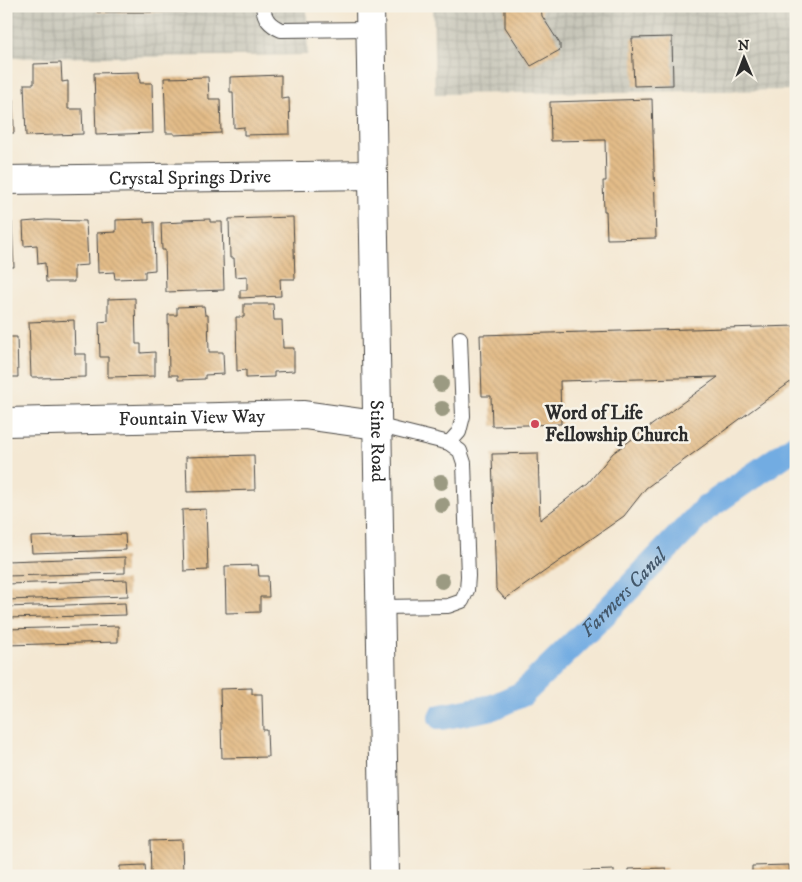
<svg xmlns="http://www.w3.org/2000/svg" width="802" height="882" viewBox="0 0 802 882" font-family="'IM FELL DW Pica',serif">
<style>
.industrial{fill:url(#industrial-grid)}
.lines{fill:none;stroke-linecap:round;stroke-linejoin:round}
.canal{stroke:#72ace2;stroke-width:26}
.building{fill:url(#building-back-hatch)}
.service-casing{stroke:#494744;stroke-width:16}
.minor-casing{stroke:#494744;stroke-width:30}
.secondary-casing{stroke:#494744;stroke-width:30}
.service{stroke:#fff;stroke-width:14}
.minor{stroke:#fff;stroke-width:28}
.secondary{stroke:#fff;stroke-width:28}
.tree{fill:#9b9a82}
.poi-dot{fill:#d1495b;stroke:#f7f3e8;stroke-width:2}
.labels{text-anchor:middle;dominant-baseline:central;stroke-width:5;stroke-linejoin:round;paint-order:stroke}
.street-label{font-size:19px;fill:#2b2b2b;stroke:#f7f3e8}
.poi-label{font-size:19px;font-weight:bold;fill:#2b2b2b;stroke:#f7f3e8;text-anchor:start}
.water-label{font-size:20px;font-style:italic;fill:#44586b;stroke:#f7f3e8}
</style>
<defs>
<pattern id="industrial-grid" width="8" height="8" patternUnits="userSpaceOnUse" patternTransform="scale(1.25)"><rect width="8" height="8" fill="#c6c5b8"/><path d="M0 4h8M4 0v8" fill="none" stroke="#aaa99e"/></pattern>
<pattern id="building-back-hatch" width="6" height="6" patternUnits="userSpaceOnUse" patternTransform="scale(1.25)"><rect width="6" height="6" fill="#e3bc88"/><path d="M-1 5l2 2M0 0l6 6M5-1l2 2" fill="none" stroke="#c3a276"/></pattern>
</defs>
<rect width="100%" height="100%" fill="#f7f3e8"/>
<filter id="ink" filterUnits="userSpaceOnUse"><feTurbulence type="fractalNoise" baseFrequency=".02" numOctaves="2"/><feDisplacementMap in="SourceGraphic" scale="10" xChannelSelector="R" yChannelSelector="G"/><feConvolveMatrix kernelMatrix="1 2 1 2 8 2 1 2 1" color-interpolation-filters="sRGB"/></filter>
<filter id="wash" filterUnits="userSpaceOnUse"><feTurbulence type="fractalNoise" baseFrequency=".0096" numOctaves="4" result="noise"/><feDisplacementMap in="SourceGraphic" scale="20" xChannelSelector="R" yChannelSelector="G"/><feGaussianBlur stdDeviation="1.12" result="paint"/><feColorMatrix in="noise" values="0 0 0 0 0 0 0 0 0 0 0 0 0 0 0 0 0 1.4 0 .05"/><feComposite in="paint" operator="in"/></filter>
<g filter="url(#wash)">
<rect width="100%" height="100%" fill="#f4e8d3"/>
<g class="industrial">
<path d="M6,6H307L308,55L6,58Z"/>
<path d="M433,6H796V90L435,94Z"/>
</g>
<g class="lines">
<path class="canal" id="s1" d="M441,717L493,707L522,694L603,615L705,509L796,446"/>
</g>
<g id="blocks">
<g class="building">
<path d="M97,6H185L186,12H97Z"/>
<path d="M505,6H541L542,16L560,44V50L531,66L505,27Z"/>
<path d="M672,37L673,85L634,86L632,38Z"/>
<path d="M61,63L62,82L68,81V109H82L83,134L26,136L24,84H34V64Z"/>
<path d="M139,72L140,83H152L153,133L96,135L94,73Z"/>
<path d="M281,75V99L289,98L290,134L244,135V127L234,128L233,92H230V77Z"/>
<path d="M208,77L209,99H220L221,133L174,135V133H166L164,78Z"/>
<path d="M6,99H13L14,133H6Z"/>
<path d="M652,99L656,238L607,239L606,211H604L603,181H606L605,140L551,141L550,102Z"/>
<path d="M293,217L295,279H280L281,296L240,298V290H247V276L235,277L234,258H230L229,219Z"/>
<path d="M144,219V223L154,222L155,270L145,271V278L115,279L114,272L98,273L97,233L116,232V220Z"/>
<path d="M210,219V222H222L224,290L166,292L165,250H162L161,223L183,222V220Z"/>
<path d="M46,220L86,221L88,265L74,266V282H46L45,263L38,264L37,245L24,246L23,222Z"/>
<path d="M12,222L14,267H6V223Z"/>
<path d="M135,298L136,344H141V353L155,352V376L108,377V357H100L99,322L108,321V299Z"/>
<path d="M244,304H273L274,320H282L283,348H294V371L274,372V377L246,378V370L237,371L236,317H244Z"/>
<path d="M204,306L205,315H208L209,352H223L224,374L205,375V379L178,380V375H169L168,315H177V307Z"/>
<path d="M74,320L75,354H86V377L38,378V377H31L29,322Z"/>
<path d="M796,326V378L646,488L624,516L505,599L496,589L492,454L538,453L540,520L588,483L613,453L718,377L560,381L561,424L492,426L491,396H482L480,335Z"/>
<path d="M6,337H17L18,377H6Z"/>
<path d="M254,455L255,490L187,492L186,457Z"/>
<path d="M206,509L208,570L184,571L182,510Z"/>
<path d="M125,534L126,550L32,553L31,537Z"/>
<path d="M125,557V573L6,576V561Z"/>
<path d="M258,565L259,576H268L269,597H260V612L226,613L225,566Z"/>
<path d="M127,580L128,596L6,600V584Z"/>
<path d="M125,603L126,615L6,618V607Z"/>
<path d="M118,626V642L6,645V629Z"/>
<path d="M252,688V694H262L263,730H267L268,757L222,758L220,689Z"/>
<path d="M182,840L183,876H151L150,841Z"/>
<path d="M145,865L146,876H120V866Z"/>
<path d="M789,865L790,876H752V866Z"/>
<path d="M666,868L667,876H628V869Z"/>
<path d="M614,870V876H584V871Z"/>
</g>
</g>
</g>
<g filter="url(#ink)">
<use href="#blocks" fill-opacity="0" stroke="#494744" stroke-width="1"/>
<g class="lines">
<g class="service-casing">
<g id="service">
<path d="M263,6C264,19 270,25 281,30L371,29"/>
<path d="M376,425L449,443L460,451L464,463L468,576L467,590L462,601L448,606L381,607"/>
<path d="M449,443L459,432L463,416L460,338"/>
</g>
</g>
<g class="minor-casing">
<g id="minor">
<path id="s2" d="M6,180L373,175"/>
<path id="s3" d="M6,422L304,415L376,425"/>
</g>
</g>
<g class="secondary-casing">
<g id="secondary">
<path id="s4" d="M370,6L385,876"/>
</g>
</g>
<use href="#service" class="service"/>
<use href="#minor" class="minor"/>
<use href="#secondary" class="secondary"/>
</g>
<g class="tree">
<circle cx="441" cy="384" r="8"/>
<circle cx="442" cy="409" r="8"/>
<circle cx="441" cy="482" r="8"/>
<circle cx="442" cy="505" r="8"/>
<circle cx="442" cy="581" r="8"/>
</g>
</g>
<circle class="poi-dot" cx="535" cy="424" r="5"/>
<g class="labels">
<g class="street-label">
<text stroke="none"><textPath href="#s2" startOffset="184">Crystal Springs Drive</textPath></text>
<text stroke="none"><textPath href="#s3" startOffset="186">Fountain View Way</textPath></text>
<text stroke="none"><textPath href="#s4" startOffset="435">Stine Road</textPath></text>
</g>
<g class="poi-label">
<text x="545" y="413">Word of Life<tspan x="545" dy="22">Fellowship Church</tspan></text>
</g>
<g class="water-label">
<text stroke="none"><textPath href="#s1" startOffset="228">Farmers Canal</textPath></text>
</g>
</g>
<rect width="802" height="882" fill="none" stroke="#f7f3e8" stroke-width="25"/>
<g transform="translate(744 58) rotate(359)" stroke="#f7f3e8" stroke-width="4" paint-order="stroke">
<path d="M0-4L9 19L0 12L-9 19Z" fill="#2b2b2b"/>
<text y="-8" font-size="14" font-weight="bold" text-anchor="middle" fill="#2b2b2b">N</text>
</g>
</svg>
